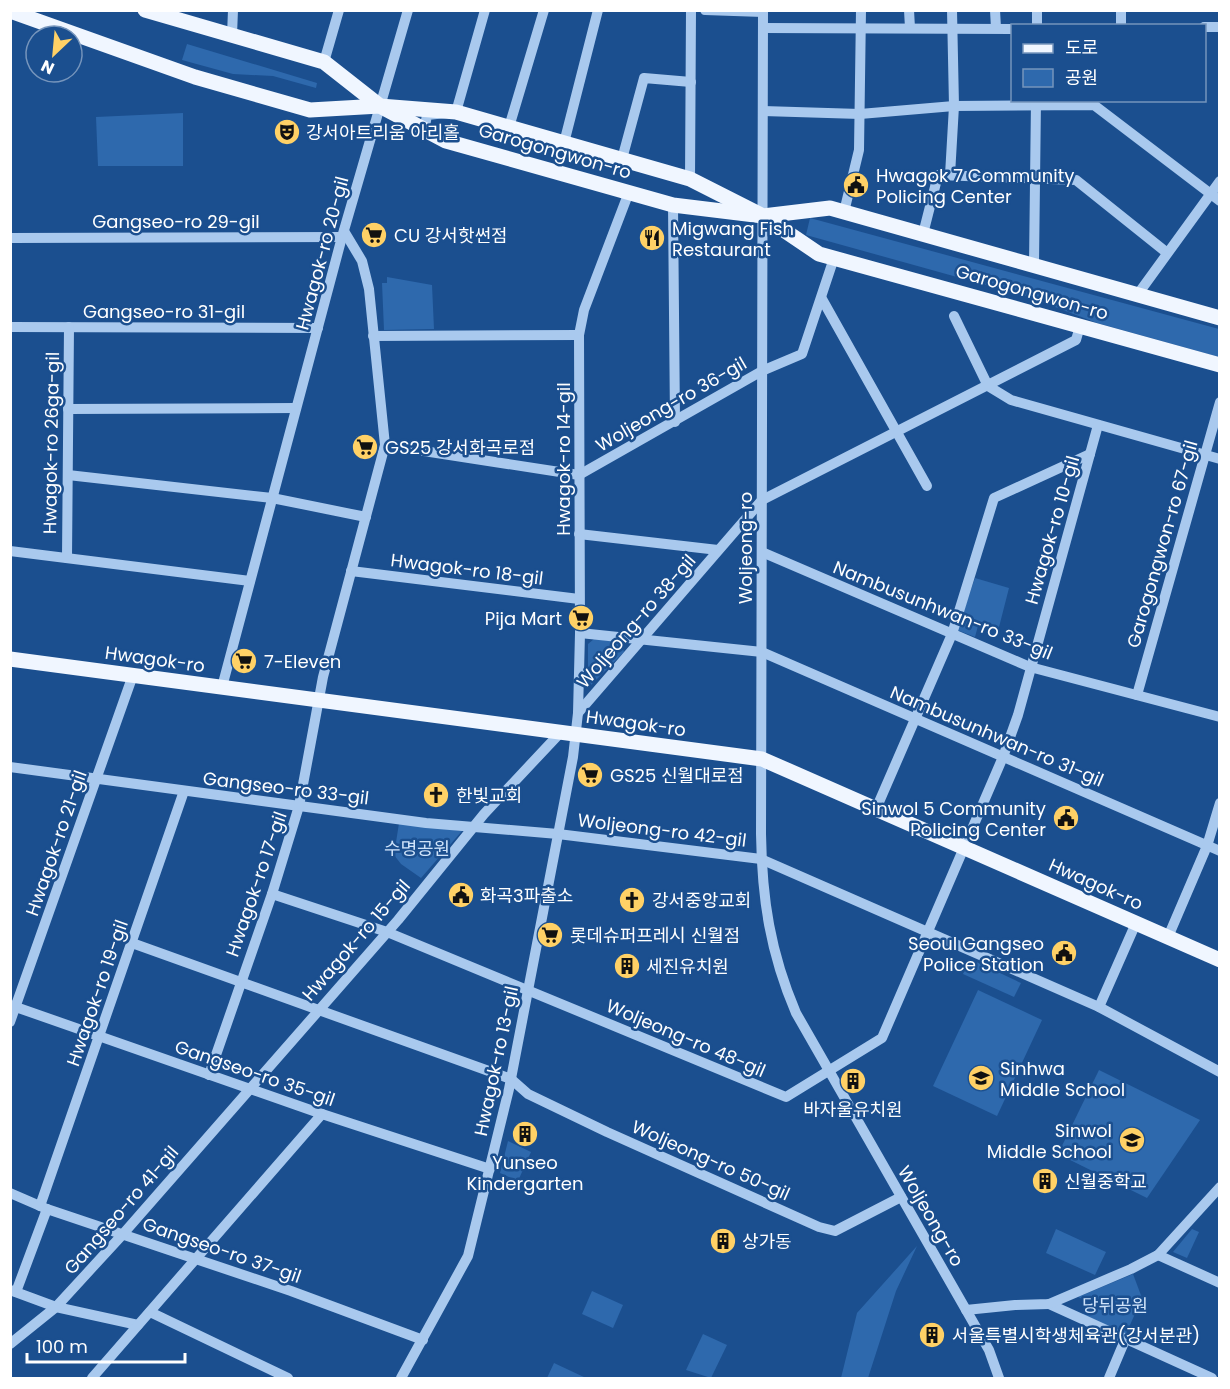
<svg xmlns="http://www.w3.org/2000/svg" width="1230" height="1389" viewBox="0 0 1230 1389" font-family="Poppins,'Noto Sans KR',sans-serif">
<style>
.green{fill:#2e69ad}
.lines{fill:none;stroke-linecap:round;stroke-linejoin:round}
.minor{stroke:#a9c9ee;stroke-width:10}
.major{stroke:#f0f6ff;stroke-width:15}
.labels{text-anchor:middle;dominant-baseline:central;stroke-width:5;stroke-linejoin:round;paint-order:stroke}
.poi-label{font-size:18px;fill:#fff;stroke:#1b4f8f;text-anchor:start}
.street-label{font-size:18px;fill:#fff;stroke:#1b4f8f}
.park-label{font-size:18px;fill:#cfe3fa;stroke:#1b4f8f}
</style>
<rect width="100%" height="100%" fill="#1b4f8f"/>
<g class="green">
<path d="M187,44L317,83L316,88L273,76L233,74L182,60Z"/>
<path d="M183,113V166H98L96,117Z"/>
<path d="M810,218L1219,329V357L1097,323L1029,297L806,235Z"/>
<path d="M387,277L432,285L434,329L384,330L382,283H387Z"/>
<path d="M975,578L1009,588L998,631L979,622L975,637L957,630Z"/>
<path d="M594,639L621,642L624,652L588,688V644Z"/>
<path d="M399,823L462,831L421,878L401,864L394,855Z"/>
<path d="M970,959L1021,983L1014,997L963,974Z"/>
<path d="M978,990L1042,1020L997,1116L933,1086Z"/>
<path d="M1099,1070L1200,1120L1147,1198L1058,1154Z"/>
<path d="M508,1141L531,1152L518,1181L500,1173Z"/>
<path d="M1056,1229L1106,1252L1095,1275L1046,1253Z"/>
<path d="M1192,1229L1199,1232L1187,1258L1173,1252Z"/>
<path d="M917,1246L896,1291L868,1378H841L857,1313Z"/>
<path d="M1133,1274L1142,1298L1126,1334L1083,1315L1089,1302L1078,1297Z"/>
<path d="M592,1291L623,1305L613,1328L582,1314Z"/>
<path d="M703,1334L727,1345L711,1378L686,1370Z"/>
<path d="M554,1363L586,1378H547Z"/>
</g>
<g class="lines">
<g class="minor">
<path d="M705,10L763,12"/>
<path d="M763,10L761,834C762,899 770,952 796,1013L989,1350L999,1378"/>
<path d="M909,10L910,28"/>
<path d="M995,10L996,28"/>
<path d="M1037,26V10"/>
<path d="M1121,26V10"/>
<path d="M1204,27H1220"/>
<path d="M763,28L1012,29"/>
<path d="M232,35L233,10"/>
<path d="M324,62L339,10"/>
<path d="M763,111L860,114L954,106L1094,105L1220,201"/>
<path d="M509,127L544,10"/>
<path d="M432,132L425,126L427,115L456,112L485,10"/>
<path d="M564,143L598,10"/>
<path d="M622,159L644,78L691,82"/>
<path d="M950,175L954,106L952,10"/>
<path d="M690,179L691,10"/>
<path d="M673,205L675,422"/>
<path d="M844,212L859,150L861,10"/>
<path d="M923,234L938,175L1076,180L1166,252"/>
<path d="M10,238L342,237"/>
<path d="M1034,264L1036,100"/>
<path d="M1138,294L1220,181"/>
<path d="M822,299L927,486"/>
<path d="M954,316L988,386L1011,400L1220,459"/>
<path d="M10,327L318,328"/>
<path d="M373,336L579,335"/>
<path d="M68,409L296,408"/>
<path d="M385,445L579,475L762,371L802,354L834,258"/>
<path d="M68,475L272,498L366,517"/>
<path d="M579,534L718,550"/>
<path d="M10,551L250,581"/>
<path d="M762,552L1030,667L1220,717"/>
<path d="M67,558L69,327"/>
<path d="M351,571L579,599"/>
<path d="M580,633L762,652L1220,851"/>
<path d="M222,687L342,237L408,10"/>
<path d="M1137,695L1220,402"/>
<path d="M578,713L762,500L1076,340L1080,326"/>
<path d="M10,767L426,823L558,834L761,859L1099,1007L1220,1072"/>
<path d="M876,809L952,634L994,498L1090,454"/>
<path d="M272,894L387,932L786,1097L882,1038L1003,757L1018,715L1098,425"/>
<path d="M1168,937L1207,846L1220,803"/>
<path d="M132,943L511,1079L528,1094L607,1132L819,1227L835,1231L901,1197"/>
<path d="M10,1005L322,1114L490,1169"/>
<path d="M1099,1007L1136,923"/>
<path d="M10,1022L133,675"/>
<path d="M209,1075L272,894L299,806L323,677L385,445L369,289L362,261L344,231"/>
<path d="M10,1193L47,1209L291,1291L423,1340"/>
<path d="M40,1206L184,791"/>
<path d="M1158,1255L1220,1283"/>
<path d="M10,1290L56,1307L138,1325"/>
<path d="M16,1292L47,1209"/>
<path d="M1049,1304L1212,1378"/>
<path d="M966,1310L1015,1305L1049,1304L1131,1269L1158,1255L1220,1187"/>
<path d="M150,1312L288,1378"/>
<path d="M10,1344L56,1307L123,1234L398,920L484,814L561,732"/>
<path d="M92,1378L322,1114"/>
<path d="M401,1378L468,1256L509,1089L573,757L578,713L580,633L579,335L584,310L629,192"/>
<path d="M1109,1378L1125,1340"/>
</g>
<g class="major">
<path d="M145,10L324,62L380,106L456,112L690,179L763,216L830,208L1220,318"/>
<path d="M10,11L195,77L310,110L380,106L446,141L673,205L763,216L819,254L1220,365"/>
<path d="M10,659L762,759L1220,960"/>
</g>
</g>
<defs>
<g id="theatre-disc" transform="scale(1.35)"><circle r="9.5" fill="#ffd166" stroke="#1b4f8f"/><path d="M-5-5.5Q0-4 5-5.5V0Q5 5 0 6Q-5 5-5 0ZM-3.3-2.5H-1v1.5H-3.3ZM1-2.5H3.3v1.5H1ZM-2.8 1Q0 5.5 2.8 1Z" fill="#111"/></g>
<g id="civic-disc" transform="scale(1.35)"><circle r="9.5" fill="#ffd166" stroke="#1b4f8f"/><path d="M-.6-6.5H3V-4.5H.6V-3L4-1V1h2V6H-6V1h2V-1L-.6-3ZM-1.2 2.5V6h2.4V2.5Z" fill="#111"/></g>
<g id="supermarket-disc" transform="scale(1.35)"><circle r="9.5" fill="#ffd166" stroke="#1b4f8f"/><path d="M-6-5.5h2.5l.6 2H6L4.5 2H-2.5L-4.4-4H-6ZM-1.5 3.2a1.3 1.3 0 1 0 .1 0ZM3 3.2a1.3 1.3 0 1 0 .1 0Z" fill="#111"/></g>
<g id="restaurant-disc" transform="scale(1.35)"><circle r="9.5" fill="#ffd166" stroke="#1b4f8f"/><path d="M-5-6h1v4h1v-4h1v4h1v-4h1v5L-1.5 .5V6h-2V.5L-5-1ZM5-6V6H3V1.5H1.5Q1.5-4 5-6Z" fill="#111"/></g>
<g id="church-disc" transform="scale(1.35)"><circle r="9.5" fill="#ffd166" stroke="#1b4f8f"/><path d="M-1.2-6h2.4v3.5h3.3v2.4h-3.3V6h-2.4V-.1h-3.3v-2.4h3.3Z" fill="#111"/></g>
<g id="building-disc" transform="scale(1.35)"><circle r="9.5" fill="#ffd166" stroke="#1b4f8f"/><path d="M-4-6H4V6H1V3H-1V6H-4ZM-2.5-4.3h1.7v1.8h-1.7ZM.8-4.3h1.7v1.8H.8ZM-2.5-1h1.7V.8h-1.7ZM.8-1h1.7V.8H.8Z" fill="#111"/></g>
<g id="school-disc" transform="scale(1.35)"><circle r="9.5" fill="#ffd166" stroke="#1b4f8f"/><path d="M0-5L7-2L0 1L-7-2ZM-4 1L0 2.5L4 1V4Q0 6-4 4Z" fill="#111"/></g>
</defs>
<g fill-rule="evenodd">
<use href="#theatre-disc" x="287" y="132"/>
<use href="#civic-disc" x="856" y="185"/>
<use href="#supermarket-disc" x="374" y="235"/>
<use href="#restaurant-disc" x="652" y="238"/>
<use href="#supermarket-disc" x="365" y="447"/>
<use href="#supermarket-disc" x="581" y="618"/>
<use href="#supermarket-disc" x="244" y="661"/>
<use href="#supermarket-disc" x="590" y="775"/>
<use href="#church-disc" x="436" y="795"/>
<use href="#civic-disc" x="1066" y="818"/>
<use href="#civic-disc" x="461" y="895"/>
<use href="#church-disc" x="632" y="900"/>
<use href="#supermarket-disc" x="550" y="935"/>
<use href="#civic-disc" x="1064" y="953"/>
<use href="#building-disc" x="627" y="966"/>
<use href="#school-disc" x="981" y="1078"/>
<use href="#building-disc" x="853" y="1081"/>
<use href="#building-disc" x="525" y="1134"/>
<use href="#school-disc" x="1132" y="1140"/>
<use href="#building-disc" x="1045" y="1181"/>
<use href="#building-disc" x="723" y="1241"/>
<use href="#building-disc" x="932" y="1335"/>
</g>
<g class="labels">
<g class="poi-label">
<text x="306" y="132">강서아트리움 아리홀</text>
<text x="876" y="175">Hwagok 7 Community<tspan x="876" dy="21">Policing Center</tspan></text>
<text x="672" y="228">Migwang Fish<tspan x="672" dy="21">Restaurant</tspan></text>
<text x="394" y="235">CU 강서핫썬점</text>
<text x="385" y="447">GS25 강서화곡로점</text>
<text x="562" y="618" text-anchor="end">Pija Mart</text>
<text x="264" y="661">7-Eleven</text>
<text x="610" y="775">GS25 신월대로점</text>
<text x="456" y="795">한빛교회</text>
<text x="1046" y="808" text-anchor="end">Sinwol 5 Community<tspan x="1046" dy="21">Policing Center</tspan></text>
<text x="480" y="895">화곡3파출소</text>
<text x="652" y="900">강서중앙교회</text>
<text x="570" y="935">롯데슈퍼프레시 신월점</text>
<text x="1044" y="943" text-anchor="end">Seoul Gangseo<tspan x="1044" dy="21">Police Station</tspan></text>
<text x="646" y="966">세진유치원</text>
<text x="1000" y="1068">Sinhwa<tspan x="1000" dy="21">Middle School</tspan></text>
<text x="853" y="1109" text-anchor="middle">바자울유치원</text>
<text x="1112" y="1130" text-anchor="end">Sinwol<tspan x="1112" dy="21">Middle School</tspan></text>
<text x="525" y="1162" text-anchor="middle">Yunseo<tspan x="525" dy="21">Kindergarten</tspan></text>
<text x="1064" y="1181">신월중학교</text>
<text x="742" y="1241">상가동</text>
<text x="952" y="1335">서울특별시학생체육관(강서분관)</text>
</g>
<g class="street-label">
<text transform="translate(555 151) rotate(16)">Garogongwon-ro</text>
<text x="176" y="221">Gangseo-ro 29-gil</text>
<text transform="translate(322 253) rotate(-75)">Hwagok-ro 20-gil</text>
<text transform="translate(1032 292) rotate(16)">Garogongwon-ro</text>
<text x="164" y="311">Gangseo-ro 31-gil</text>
<text transform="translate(671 404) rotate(-30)">Woljeong-ro 36-gil</text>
<text transform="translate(51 443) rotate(-89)">Hwagok-ro 26ga-gil</text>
<text transform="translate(563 459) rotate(-90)">Hwagok-ro 14-gil</text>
<text transform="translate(1052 530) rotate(-74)">Hwagok-ro 10-gil</text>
<text transform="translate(1162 544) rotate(-74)">Garogongwon-ro 67-gil</text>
<text transform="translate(745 548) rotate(-90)">Woljeong-ro</text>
<text transform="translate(467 569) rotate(7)">Hwagok-ro 18-gil</text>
<text transform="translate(943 610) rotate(22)">Nambusunhwan-ro 33-gil</text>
<text transform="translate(636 621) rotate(-49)">Woljeong-ro 38-gil</text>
<text transform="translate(155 659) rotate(8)">Hwagok-ro</text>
<text transform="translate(636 723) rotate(8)">Hwagok-ro</text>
<text transform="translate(997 736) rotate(23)">Nambusunhwan-ro 31-gil</text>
<text transform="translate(286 788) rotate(7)">Gangseo-ro 33-gil</text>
<text transform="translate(662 830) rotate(7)">Woljeong-ro 42-gil</text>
<text transform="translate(56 843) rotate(-71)">Hwagok-ro 21-gil</text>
<text transform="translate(256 884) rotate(-71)">Hwagok-ro 17-gil</text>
<text transform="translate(1096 884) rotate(24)">Hwagok-ro</text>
<text transform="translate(356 940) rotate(-49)">Hwagok-ro 15-gil</text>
<text transform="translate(97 993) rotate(-71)">Hwagok-ro 19-gil</text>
<text transform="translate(686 1038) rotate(23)">Woljeong-ro 48-gil</text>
<text transform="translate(496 1061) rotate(-78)">Hwagok-ro 13-gil</text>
<text transform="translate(255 1073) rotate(19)">Gangseo-ro 35-gil</text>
<text transform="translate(711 1160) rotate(24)">Woljeong-ro 50-gil</text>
<text transform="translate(121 1210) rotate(-49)">Gangseo-ro 41-gil</text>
<text transform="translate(931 1216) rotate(60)">Woljeong-ro</text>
<text transform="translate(222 1250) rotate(19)">Gangseo-ro 37-gil</text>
</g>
<g class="park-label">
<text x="417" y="848">수명공원</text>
<text x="1115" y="1305">당뒤공원</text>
</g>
</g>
<rect width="1230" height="1389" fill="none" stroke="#ffffff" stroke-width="24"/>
<rect x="1011" y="24" width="195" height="78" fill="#1b4f8f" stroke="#7695bc" stroke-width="1.5"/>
<rect x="1023" y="44" width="30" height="9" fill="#f0f6ff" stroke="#7695bc" stroke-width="1.5"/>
<text x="1065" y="54" font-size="18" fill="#ffffff">도로</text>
<rect x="1023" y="69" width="30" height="18" fill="#2e69ad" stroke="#7695bc" stroke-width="1.5"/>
<text x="1065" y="84" font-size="18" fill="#ffffff">공원</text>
<g transform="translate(54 54) rotate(206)"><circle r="28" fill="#1b4f8f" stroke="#7695bc" stroke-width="1.5"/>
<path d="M0-4.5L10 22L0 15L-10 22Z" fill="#ffd166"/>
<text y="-9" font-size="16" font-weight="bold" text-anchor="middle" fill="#ffffff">N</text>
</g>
<path d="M27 1353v9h158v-9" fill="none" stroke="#ffffff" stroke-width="3"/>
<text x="36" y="1353" font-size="18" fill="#ffffff" stroke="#1b4f8f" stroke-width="4.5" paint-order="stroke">100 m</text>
</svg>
